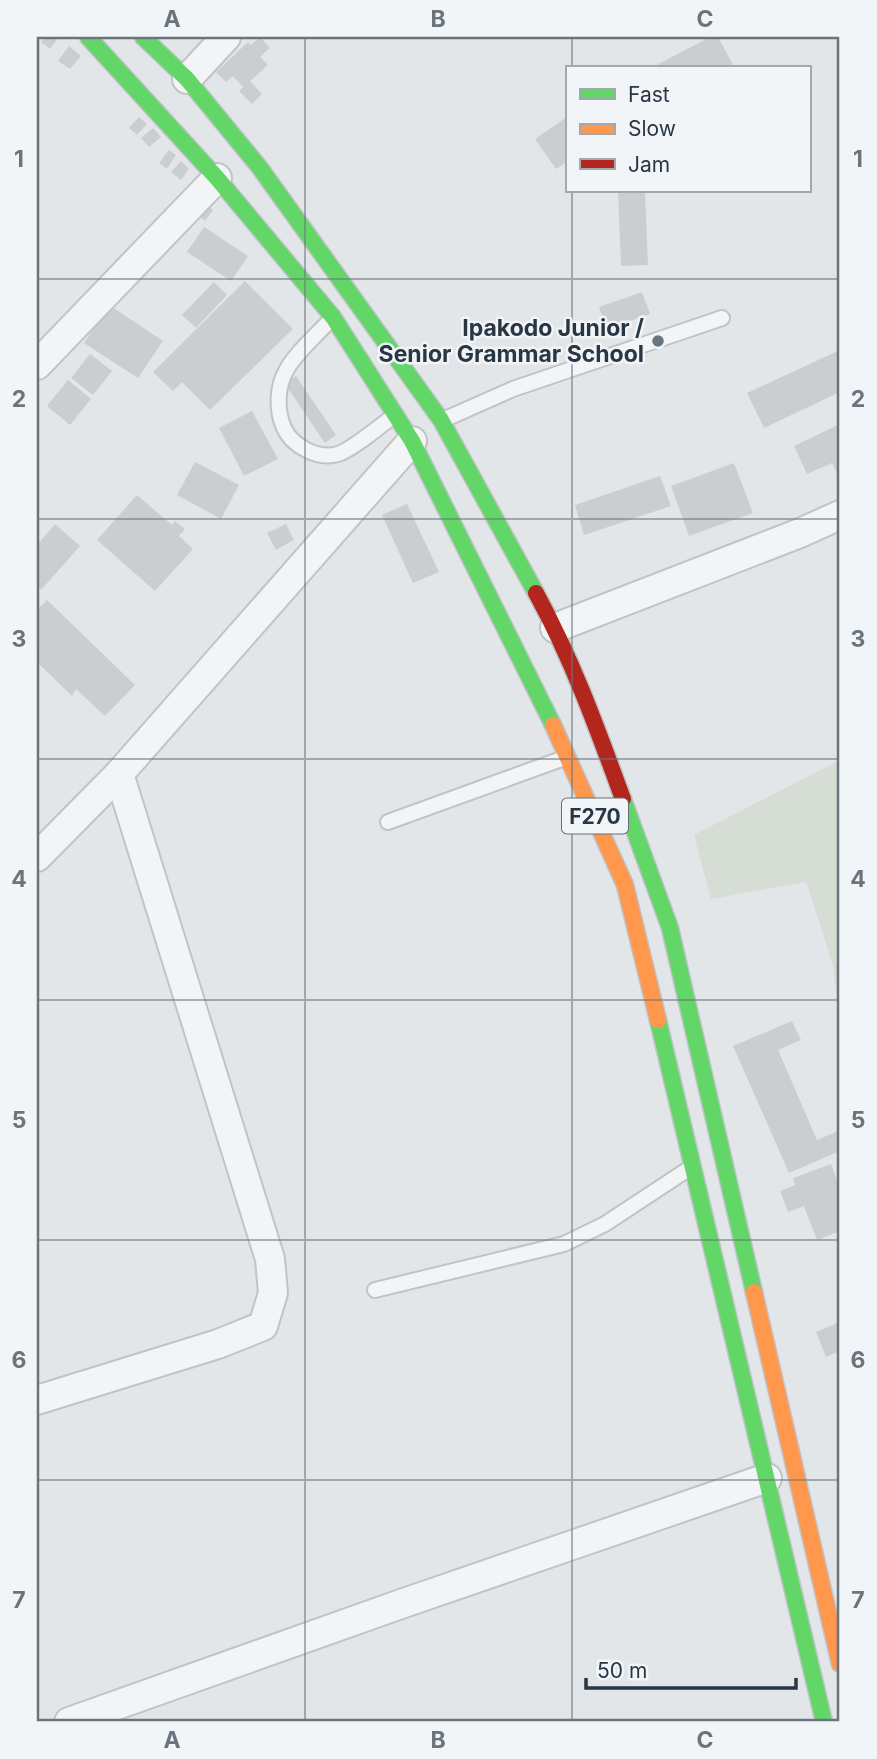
<svg xmlns="http://www.w3.org/2000/svg" width="877" height="1759" viewBox="0 0 877 1759" font-family="Inter,sans-serif">
<style>
.green{fill:#d5ddd4}
.building{fill:#cbced1}
.lines{fill:none;stroke-linecap:round;stroke-linejoin:round}
.lane-casing{stroke:#c1c4c7;stroke-width:18}
.street-casing{stroke:#c1c4c7;stroke-width:32}
.fast-casing{stroke:#bfc3c7;stroke-width:19}
.slow-casing{stroke:#bfc3c7;stroke-width:19}
.jam-casing{stroke:#bfc3c7;stroke-width:19}
.lane{stroke:#f3f4f5;stroke-width:14}
.street{stroke:#f3f4f5;stroke-width:28}
.fast{stroke:#63d668;stroke-width:16}
.slow{stroke:#ff974d;stroke-width:16}
.jam{stroke:#b3261e;stroke-width:16}
.grid{fill:none;stroke:#6a747d;stroke-width:2;stroke-opacity:0.55}
.poi-dot{fill:#6a747d;stroke:#f1f5f8;stroke-width:2.5}
.labels{text-anchor:middle;dominant-baseline:central;stroke-width:5;stroke-linejoin:round;paint-order:stroke}
.shield{fill:#f1f5f8;stroke:#656f79;stroke-width:2}
.shield-label{font-size:21px;font-weight:bold;fill:#293643}
.poi-label{font-size:23px;font-weight:bold;fill:#293643;stroke:#f1f5f8;text-anchor:end}
.neatline{fill:none;stroke:#6a747d;stroke-width:2.5}
.grid-label{font-size:23px;text-anchor:middle;font-weight:bold;fill:#6a747d}
</style>
<rect width="100%" height="100%" fill="#e3e6e9"/>
<path class="green" d="M840,760V1026L833,965L806,882L711,899L694,835Z"/>
<g class="building">
<path d="M45,37H59L50,49L41,42Z"/>
<path d="M260,37L270,48L260,57L268,65L250,81L262,94L252,104L239,91L243,87L233,76L226,82L216,72L248,42L251,45Z"/>
<path d="M710,37H718L733,65L727,68H651Z"/>
<path d="M69,46L81,56L70,69L58,61Z"/>
<path d="M139,117L147,124L137,135L129,128Z"/>
<path d="M567,117V162L556,169L535,139Z"/>
<path d="M153,128L161,137L149,147L141,138Z"/>
<path d="M169,150L176,155L167,169L159,163Z"/>
<path d="M181,161L189,169L181,180L171,172Z"/>
<path d="M618,191H645L648,265L621,266Z"/>
<path d="M201,201L213,210L205,221L193,211Z"/>
<path d="M204,227L248,256L231,281L187,252Z"/>
<path d="M245,281L293,329L210,410L182,382L173,391L153,372Z"/>
<path d="M214,282L227,295L196,328L182,315Z"/>
<path d="M642,292L650,314L607,329L599,307Z"/>
<path d="M109,305L163,341L138,378L84,343Z"/>
<path d="M840,350V392L764,428L747,393Z"/>
<path d="M90,354L112,371L93,395L71,378Z"/>
<path d="M296,376L336,435L325,443L285,384Z"/>
<path d="M68,380L91,399L70,425L47,406Z"/>
<path d="M252,411L278,459L244,476L219,428Z"/>
<path d="M840,424V474L838,475L832,463L807,474L794,446Z"/>
<path d="M195,462L239,485L221,519L177,495Z"/>
<path d="M734,463L753,513L689,536L671,486Z"/>
<path d="M660,476L671,506L584,535L575,505Z"/>
<path d="M137,495L172,525L175,521L185,529L179,536L193,549L155,591L97,540Z"/>
<path d="M407,504L439,572L413,583L382,515Z"/>
<path d="M55,524L80,546L41,590L37,586V545Z"/>
<path d="M286,524L294,540L276,550L267,533Z"/>
<path d="M47,600L135,685L105,716L76,689L72,696L37,662L40,656L37,653V610Z"/>
<path d="M792,1021L801,1040L778,1050L817,1140L838,1131L840,1151L789,1173L733,1046Z"/>
<path d="M831,1164L840,1189V1231L817,1240L804,1206L788,1212L780,1191L795,1185L793,1178Z"/>
<path d="M840,1322V1351L826,1357L816,1332Z"/>
</g>
<g class="lines">
<g class="lane-casing">
<g id="lane">
<path d="M332,318C319,333 294,354 286,371C277,387 276,410 284,428C292,446 318,460 338,454C352,450 381,425 395,415"/>
<path d="M443,420L513,389L722,318"/>
<path d="M388,822L567,757"/>
<path d="M375,1290L564,1244L605,1224L693,1166"/>
</g>
</g>
<g class="street-casing">
<g id="street">
<path d="M187,79L226,37"/>
<path d="M37,365L217,178"/>
<path d="M555,628L800,533L840,515"/>
<path d="M37,857L119,774L412,441"/>
<path d="M37,1400L218,1344L263,1326L273,1293L270,1259L119,774"/>
<path d="M69,1722L401,1604L767,1478"/>
</g>
</g>
<g class="fast-casing">
<g id="fast">
<path d="M88,37L217,178L333,317L412,441L553,725"/>
<path d="M143,37L187,79L260,168L441,420L536,593"/>
<path d="M623,799L670,928L754,1292"/>
<path d="M658,1020L824,1722"/>
</g>
</g>
<g class="slow-casing">
<g id="slow">
<path d="M553,725L625,885L658,1020"/>
<path d="M754,1292L840,1664"/>
</g>
</g>
<g class="jam-casing">
<path id="jam" d="M536,593C572,659 597,728 623,799"/>
</g>
<use href="#lane" class="lane"/>
<use href="#street" class="street"/>
<use href="#fast" class="fast"/>
<use href="#slow" class="slow"/>
<use href="#jam" class="jam"/>
</g>
<path class="grid" d="M305,37V1722M572,37V68M572,191V1722M37,279H840M37,519H840M37,759H840M37,1000H840M37,1240H840M37,1480H840"/>
<circle class="poi-dot" cx="658" cy="341" r="7"/>
<g class="labels">
<rect class="shield" x="562" y="798.5" width="66" height="35" rx="5"/>
<g class="shield-label">
<text x="595" y="816">F270</text>
</g>
<g class="poi-label">
<text x="644" y="328">Ipakodo Junior /<tspan x="644" dy="26">Senior Grammar School</tspan></text>
</g>
</g>
<rect width="877" height="1759" fill="none" stroke="#f1f5f8" stroke-width="77"/>
<rect x="566" y="66" width="245" height="126" fill="#f1f5f8" stroke="#a1a9b0" stroke-width="2"/>
<rect x="580" y="89" width="35" height="10" fill="#63d668" stroke="#a1a9b0" stroke-width="2"/>
<text x="628" y="102" font-size="21" fill="#293643">Fast</text>
<rect x="580" y="124" width="35" height="10" fill="#ff974d" stroke="#a1a9b0" stroke-width="2"/>
<text x="628" y="136" font-size="21" fill="#293643">Slow</text>
<rect x="580" y="159" width="35" height="10" fill="#b3261e" stroke="#a1a9b0" stroke-width="2"/>
<text x="628" y="172" font-size="21" fill="#293643">Jam</text>
<path d="M586 1678v10h210v-10" fill="none" stroke="#293643" stroke-width="3.5"/>
<text x="597" y="1678" font-size="21" fill="#293643" stroke="#f1f5f8" stroke-width="5" paint-order="stroke">50 m</text>
<rect x="38" y="38" width="800" height="1682" class="neatline"/>
<g class="grid-label">
<text x="172" y="27">A</text>
<text x="438" y="27">B</text>
<text x="705" y="27">C</text>
<text x="19" y="167">1</text>
<text x="858" y="167">1</text>
<text x="19" y="407">2</text>
<text x="858" y="407">2</text>
<text x="19" y="647">3</text>
<text x="858" y="647">3</text>
<text x="19" y="887">4</text>
<text x="858" y="887">4</text>
<text x="19" y="1128">5</text>
<text x="858" y="1128">5</text>
<text x="19" y="1368">6</text>
<text x="858" y="1368">6</text>
<text x="19" y="1608">7</text>
<text x="858" y="1608">7</text>
<text x="172" y="1748">A</text>
<text x="438" y="1748">B</text>
<text x="705" y="1748">C</text>
</g>
</svg>
